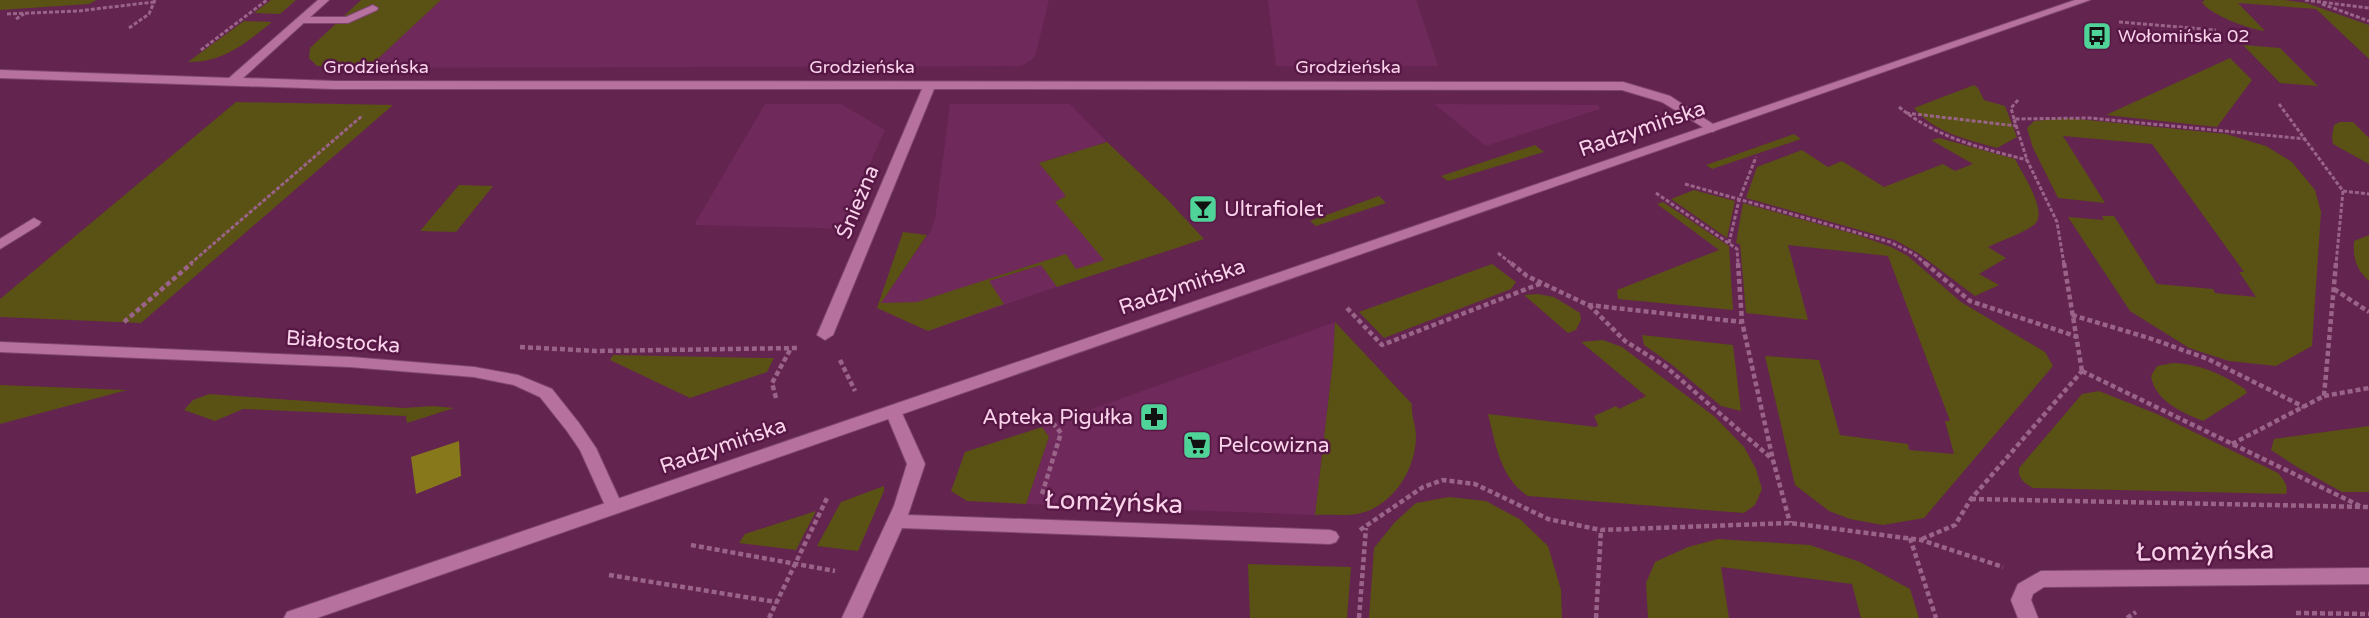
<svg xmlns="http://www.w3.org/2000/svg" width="2369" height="618" viewBox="0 0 2369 618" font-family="'Varela Round',sans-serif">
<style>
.built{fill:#6f295b}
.green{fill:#5a5114}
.forest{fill:#86781b}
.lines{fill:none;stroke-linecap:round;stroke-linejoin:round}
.lane-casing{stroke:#7f4770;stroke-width:2}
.street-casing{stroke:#7f4770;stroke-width:2}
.secondary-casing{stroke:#7f4770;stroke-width:2}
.path-far1{stroke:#9a6489;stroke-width:3;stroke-dasharray:4 2;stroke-linecap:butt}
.path{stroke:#9a6489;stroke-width:4.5;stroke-dasharray:5 3;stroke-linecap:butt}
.lane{fill:#b7719f;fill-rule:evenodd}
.street{fill:#b7719f;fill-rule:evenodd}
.secondary{fill:#b7719f;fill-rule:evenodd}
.labels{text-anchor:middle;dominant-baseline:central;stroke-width:5;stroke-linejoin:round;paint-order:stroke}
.far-poi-label{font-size:18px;fill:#fad3eb;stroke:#571845;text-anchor:start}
.far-street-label{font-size:18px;fill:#fad3eb;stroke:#571845}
.street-label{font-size:21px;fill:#fad3eb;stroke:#571845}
.poi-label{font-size:21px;fill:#fad3eb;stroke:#571845;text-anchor:start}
.near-street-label{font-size:26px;fill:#fad3eb;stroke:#571845}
</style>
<rect width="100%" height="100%" fill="#632450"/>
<g class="built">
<path d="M441,0H1049L1035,57L1022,66L368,68Z"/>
<path d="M1268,0H1416L1438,66H1276Z"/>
<path d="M765,104H841L885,130L840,230L822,228L694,225Z"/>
<path d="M950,104H1070L1107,142L1039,163L1126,263L928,331L877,308L932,229L935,219Z"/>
<path d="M1434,104L1598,105L1600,109L1486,146Z"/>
<path d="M1335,322L1333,360L1315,515L1026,504L1049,437L1042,427Z"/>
</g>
<g class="green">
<path d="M0,0H97L89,4L0,10Z"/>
<path d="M271,0H296L280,14L254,13Z"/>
<path d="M361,0H441L368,68L317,66L309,58L310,48Z"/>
<path d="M2205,0H2285L2306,3L2369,25V59L2316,9L2238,3L2265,31C2251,30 2208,14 2202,2Z"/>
<path d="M244,21L272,22C246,43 223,63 188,62Z"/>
<path d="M2243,45L2280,48L2318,86L2280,83Z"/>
<path d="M2230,58L2252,80L2217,127L2106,115Z"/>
<path d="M1974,85L1978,88L1984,100L2005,106L2017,137L1997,148C1966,139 1935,133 1914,108Z"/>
<path d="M236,102L393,105L141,323L0,317V299Z"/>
<path d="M2068,118L2226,134L2266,146L2292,162L2315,190L2321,212L2312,346L2276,366L2229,361L2189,348L2130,311L2068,217L2104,220L2102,216H2114L2157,284L2213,289L2215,293L2256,297L2239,272H2244L2152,144L2063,136L2105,203L2058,198L2033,148L2027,128L2034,121Z"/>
<path d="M2340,122H2353L2369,138V164L2333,144L2332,136L2334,125Z"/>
<path d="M1794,134L1801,139L1712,169L1706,165Z"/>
<path d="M1939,138L2015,159C2022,173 2048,211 2035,224C2025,233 2000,241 1988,247L2006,258L1979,274L1999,285L1975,296L1918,253L1895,240L1746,198L1757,167L1802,150L1828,167L1842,161L1884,187L1943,164L1955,171L1973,164L1931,140Z"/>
<path d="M1107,142L1167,199L1204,239L1057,287L1041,265L989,281L1004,304L928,331L877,308L903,232L927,235L881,303L917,302L1066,254L1076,269L1104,260L1055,202L1066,196L1039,163Z"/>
<path d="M1535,145L1544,152L1448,181L1441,176Z"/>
<path d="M459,185L493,186L456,232L420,231Z"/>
<path d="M1694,190L1735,201L1727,238L1671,199Z"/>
<path d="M1379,196L1386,203L1316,226L1310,221Z"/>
<path d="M1663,202L1729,246L1733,310L1618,299L1617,290L1719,250L1657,204Z"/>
<path d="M1743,203L1858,235L1891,247L1908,256L1961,302L2045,352L2053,366L1924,518L1883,525L1850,519L1829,511L1795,485L1765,356L1819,360L1840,435L1908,444L1909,450L1954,454L1945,421H1950L1888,256L1788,245L1808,320L1746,313L1740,244L1736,243Z"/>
<path d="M2369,235V281C2356,269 2353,259 2354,241Z"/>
<path d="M1492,264L1516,282L1511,289L1384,338L1359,312Z"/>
<path d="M1538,294L1554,297L1580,313L1581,320L1576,330L1568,333L1524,295Z"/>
<path d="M1335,322L1412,404C1411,416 1416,425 1416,436C1416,468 1395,502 1365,512C1351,517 1330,514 1315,515L1333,360Z"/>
<path d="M1642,335L1733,345L1741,411L1721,406L1671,364L1644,345Z"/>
<path d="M1603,340L1622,347L1715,417L1744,447L1756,469L1762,489L1755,505L1744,513L1528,496C1500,478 1496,445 1488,414L1596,427L1598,425L1594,416L1616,406L1619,409L1646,396L1581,342Z"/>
<path d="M613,355L766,358H774L767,372L690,398L610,360Z"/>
<path d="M2173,363C2201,364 2221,374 2245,389L2247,393L2203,421C2181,412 2155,401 2151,376L2157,366Z"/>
<path d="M0,385L127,390L0,424Z"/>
<path d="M2099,391L2157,414L2278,473C2283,479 2289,486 2286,494L2033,488C2024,483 2018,479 2019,468L2082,394Z"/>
<path d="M209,394L403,408L433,406L454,408L407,423L406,416L243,409L215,421L184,410L193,400Z"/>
<path d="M2369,426V492H2342L2297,467L2271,450L2274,439Z"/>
<path d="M1042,427L1049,437L1026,504L967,501L951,491L965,452Z"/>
<path d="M884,486V491L858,551L817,546L841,502Z"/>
<path d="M1449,497L1486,501L1521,520L1548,546L1561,590L1562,618H1369L1374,548L1395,522L1416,503Z"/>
<path d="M816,511L796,550L739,543L745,534Z"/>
<path d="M1718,539L1810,545L1860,562L1910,589L1919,618H1861L1852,584L1721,567L1729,618H1648L1646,583L1655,562L1688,547Z"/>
<path d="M1248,564L1351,567L1347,618H1250Z"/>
</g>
<path class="forest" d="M459,441L461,476L416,494L411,457Z"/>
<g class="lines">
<g class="lane-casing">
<g id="lane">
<path d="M373,5L378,8L377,10L348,23H303L298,20L303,17H346Z"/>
<path d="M34,218L41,222L39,225L0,249V239Z"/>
</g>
</g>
<g class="street-casing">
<g id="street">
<path d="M318,0H329L243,78L334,81L1623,82L1670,96L1719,128L1713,132L1709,131L1662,102L1622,90L934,89L833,335L825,340L817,335L922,89H334L0,78V70L229,78Z"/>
<path d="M0,342L350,357L474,367L518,375L552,389L579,423L596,448L623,507L620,512L614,514L608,512L580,450L567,431L540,397L514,385L474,377L350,367L0,352Z"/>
<path d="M893,405L899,407L901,411L925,464L908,515L1330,530L1336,532L1339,537L1336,542L1330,544L902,528L862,618H842L894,506L907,464L885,411L887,407Z"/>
<path d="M2369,568V584L2044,587L2033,594L2031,600L2038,618H2018L2011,600L2018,584L2041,571Z"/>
</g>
</g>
<g class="secondary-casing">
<path id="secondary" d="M2075,0H2090L317,618H284L287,612Z"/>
</g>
<g class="path-far1">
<path d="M2305,0L2369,8"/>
<path d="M2322,4L2369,21"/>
<path d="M7,14L78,11L154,2"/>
<path d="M16,19L24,14"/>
<path d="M2119,22L2216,30"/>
<path d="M129,28L149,14L155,0"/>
<path d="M201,50L267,0"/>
<path d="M2279,104L2343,191L2336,264"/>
<path d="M1899,107C1937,138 1981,148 2027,160"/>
<path d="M1906,113L2017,126"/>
<path d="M2014,119L2011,108L2019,99"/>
<path d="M1685,184L1890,242L1914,254L1926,264"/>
<path d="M2343,191L2369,194"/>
<path d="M1656,193L1737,249L1738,264"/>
<path d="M1729,243L1739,200L1756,157"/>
<path d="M1498,253L1512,264"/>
<path d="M190,264L363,115"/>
<path d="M2064,264L2057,222L2027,160L2014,119L2090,118L2306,139"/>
</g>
<g class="path">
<path d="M1511,263L1527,276L1588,305L1742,322L1773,460L1790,523"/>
<path d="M1738,263L1742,322"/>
<path d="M1925,263L1970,301L2075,336"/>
<path d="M2064,263L2082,371"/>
<path d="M2334,289L2369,312"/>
<path d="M1589,305L1625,341L1665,366L1771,458"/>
<path d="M1347,308L1382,345L1542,283"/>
<path d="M2072,315L2149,338L2208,359L2304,407"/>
<path d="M124,322L192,263"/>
<path d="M520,347L596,351L798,348"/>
<path d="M840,360L855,391"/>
<path d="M2082,371L2360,506"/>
<path d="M2324,396L2369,388"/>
<path d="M776,398L772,383L790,350"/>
<path d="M2232,444L2324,396L2336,263"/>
<path d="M1042,494L1061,433L1047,416"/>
<path d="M1971,499L2369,507"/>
<path d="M1360,530L1423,487L1443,480L1475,484L1548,519L1601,530L1790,523L1921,540L2003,567"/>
<path d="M1910,538L1936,618"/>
<path d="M1922,539L1955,525L1971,499L2082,371"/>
<path d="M691,545L835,571"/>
<path d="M609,575L776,602"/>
<path d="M2296,613L2369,614"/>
<path d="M769,618L828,496"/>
<path d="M1359,618L1366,528"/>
<path d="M1596,618L1601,530"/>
<path d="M2127,618L2136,612"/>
</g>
<use href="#lane" class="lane"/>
<use href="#street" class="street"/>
<use href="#secondary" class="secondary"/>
</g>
<defs>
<g id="bus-square" transform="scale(1.5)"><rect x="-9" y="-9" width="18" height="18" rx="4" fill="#50d398" stroke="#571845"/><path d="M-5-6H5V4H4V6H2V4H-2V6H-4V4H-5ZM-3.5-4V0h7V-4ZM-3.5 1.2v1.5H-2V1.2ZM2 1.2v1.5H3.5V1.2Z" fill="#111"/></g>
<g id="bar-square" transform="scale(1.5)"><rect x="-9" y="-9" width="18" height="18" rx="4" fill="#50d398" stroke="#571845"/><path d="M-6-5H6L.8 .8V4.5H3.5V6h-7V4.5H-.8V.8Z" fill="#111"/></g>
<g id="pharmacy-square" transform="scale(1.5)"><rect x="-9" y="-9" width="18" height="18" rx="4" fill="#50d398" stroke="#571845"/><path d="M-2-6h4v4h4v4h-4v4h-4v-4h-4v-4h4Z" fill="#111"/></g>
<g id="supermarket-square" transform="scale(1.5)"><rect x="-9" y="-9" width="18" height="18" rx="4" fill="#50d398" stroke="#571845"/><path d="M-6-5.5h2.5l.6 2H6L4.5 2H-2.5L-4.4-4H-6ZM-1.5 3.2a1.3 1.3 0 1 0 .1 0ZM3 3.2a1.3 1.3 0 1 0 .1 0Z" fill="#111"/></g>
</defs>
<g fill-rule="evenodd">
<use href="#bus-square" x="2097" y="36"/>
<use href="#bar-square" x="1203" y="209"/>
<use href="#pharmacy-square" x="1154" y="417"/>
<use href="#supermarket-square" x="1197" y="445"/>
</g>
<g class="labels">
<g class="far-poi-label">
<text x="2118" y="36">Wołomińska 02</text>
</g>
<g class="far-street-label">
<text x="376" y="67">Grodzieńska</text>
<text x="862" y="67">Grodzieńska</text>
<text x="1348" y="67">Grodzieńska</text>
</g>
<g class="street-label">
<text transform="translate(1642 129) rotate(-19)">Radzymińska</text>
<text transform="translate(858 202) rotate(-67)">Śnieżna</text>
<text transform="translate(1182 287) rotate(-19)">Radzymińska</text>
<text transform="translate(343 342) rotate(4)">Białostocka</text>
<text transform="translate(723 446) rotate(-19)">Radzymińska</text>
</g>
<g class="poi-label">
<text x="1224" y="209">Ultrafiolet</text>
<text x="1133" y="417" text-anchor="end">Apteka Pigułka</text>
<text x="1218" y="445">Pelcowizna</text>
</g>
<g class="near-street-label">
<text transform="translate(1114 502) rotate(2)">Łomżyńska</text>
<text transform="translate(2205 551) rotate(-1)">Łomżyńska</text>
</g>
</g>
</svg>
